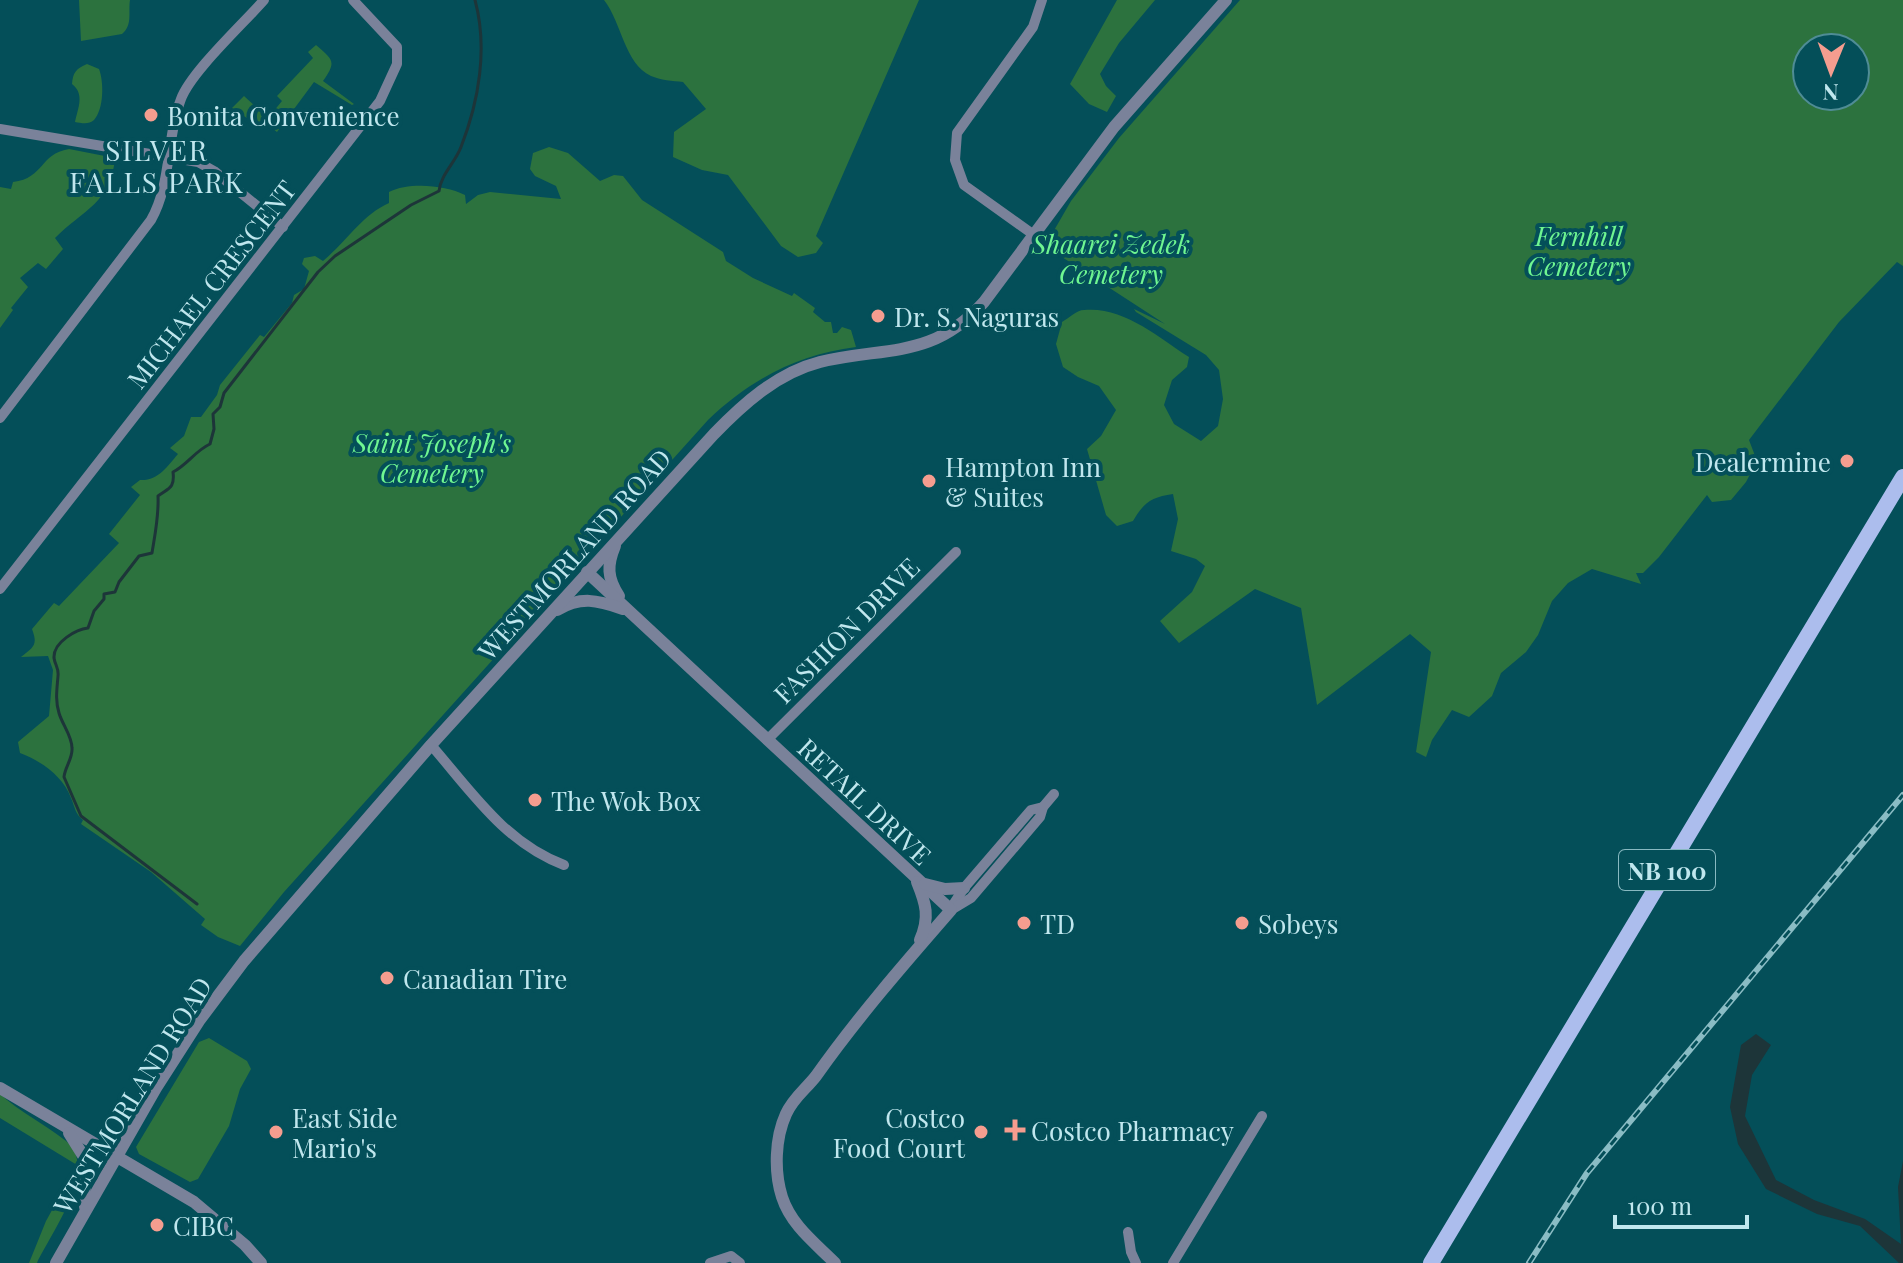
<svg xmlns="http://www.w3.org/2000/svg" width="1903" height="1263" viewBox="0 0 1903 1263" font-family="'Playfair Display',serif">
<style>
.green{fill:#2c723e;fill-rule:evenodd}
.water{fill:#1d3539}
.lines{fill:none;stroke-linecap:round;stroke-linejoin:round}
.stream{stroke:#1d3539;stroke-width:3}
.minor{stroke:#7a829a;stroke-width:10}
.tertiary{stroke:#7a829a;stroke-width:12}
.primary{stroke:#acbded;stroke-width:16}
.rail-casing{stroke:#8abcc4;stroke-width:6}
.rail{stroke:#044f59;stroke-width:3;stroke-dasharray:9;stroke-linecap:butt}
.poi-dot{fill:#f59d8f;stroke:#044f59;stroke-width:3}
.labels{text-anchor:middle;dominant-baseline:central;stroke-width:8;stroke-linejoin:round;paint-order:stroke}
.shield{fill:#044f59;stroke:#88b9c1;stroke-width:2}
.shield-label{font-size:24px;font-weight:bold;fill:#c0e7ee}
.poi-label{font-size:26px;fill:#c0e7ee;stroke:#044f59;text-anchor:start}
.park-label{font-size:26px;font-style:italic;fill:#6ff691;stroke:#044f59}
.street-label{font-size:26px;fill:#c0e7ee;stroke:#044f59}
.neighbourhood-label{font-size:28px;letter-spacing:2px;fill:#c0e7ee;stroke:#044f59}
</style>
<rect width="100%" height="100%" fill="#044f59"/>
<g class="green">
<path d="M79,0H130C128,12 133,25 122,34L81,41Z"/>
<path d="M604,0H919L816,236L823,243L816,253L798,257L781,246L728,175L702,170L673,157L674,132L706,109L683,82C673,81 660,80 651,76C624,63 622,23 604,0Z"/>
<path d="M1117,0H1155L1119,43L1100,74L1106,86L1116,96L1107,112L1089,104L1070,84Z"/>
<path d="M1240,0H1903V266L1897,262L1839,322L1749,440L1757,461L1746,482L1731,500L1712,502L1707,495L1659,557L1643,573H1636L1641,584L1592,569L1568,583L1552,601L1538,635L1526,652L1501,673L1492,696L1469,717L1452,710L1432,740L1426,757L1416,752L1431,652L1410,634L1317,705L1301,608L1255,589L1179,643L1160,621L1192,592L1205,566L1196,559L1171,551L1178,519L1173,494C1152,497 1144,502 1133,521L1117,526L1106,515L1087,449L1101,436L1116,410L1099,386L1078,377L1063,367L1056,344L1062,322C1069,318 1077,310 1084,310C1123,306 1158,337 1189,357L1187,367L1172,380L1164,405L1174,424L1201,441L1218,426L1223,399L1219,370L1206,355L1136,312L1134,309L1165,324L1045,246L1071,201L1119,138ZM1855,48V96H1807V48Z"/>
<path d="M316,45C333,60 337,61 323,81L354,104L352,105L314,82L277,132L262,120L257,125L232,108L244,96L268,118L282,101L277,96L313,58L308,52Z"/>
<path d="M87,64L99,69C104,82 104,109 94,120C89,125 81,123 75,122C78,108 85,94 72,84C73,72 76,69 87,64Z"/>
<path d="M549,147L568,153L600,181L614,175L623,176L642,200L723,252L726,261L753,278L792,296L794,293L815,308L813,312L825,322H831L833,333H837L842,327L851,330L856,347C798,354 750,380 708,420L284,892L240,946L218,937L201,925L205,919L151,872L81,824L83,820C75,814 75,807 71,798C63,776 41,761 20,753L18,742L49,716L53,670L48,656L21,657C34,647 38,645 32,629L54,603L59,606L119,543L109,534L140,495L131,487L140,480C158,481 167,467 178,454L170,448L184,436L191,417H201L217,395L220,385L260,335L264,337L292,303L294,295L304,289L309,271L302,264L304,258L315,256L323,261C347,241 362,215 389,203V192C409,182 445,185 465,195L466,204L478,195L490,192L561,199L556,186L535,176L530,169L533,153Z"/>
<path d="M69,149L115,158C111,203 83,210 55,238L63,249L46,269L38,263L20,278L28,287L11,308L13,310L0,328V187L11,189L13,182C45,178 39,154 69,149Z"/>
<path d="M209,1038L247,1061L251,1069L240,1089L229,1126L198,1179L190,1182L139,1154L136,1147L199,1042Z"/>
<path d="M0,1094C21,1113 45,1124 66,1141C100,1168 51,1233 37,1263H29L46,1221L77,1165L0,1118Z"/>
</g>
<path class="water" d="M1756,1034L1771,1045L1752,1075L1745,1116L1776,1180L1814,1200L1865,1219L1901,1244L1898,1187L1903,1161V1263H1899L1860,1226L1817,1214L1766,1189L1738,1144L1730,1107L1741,1045Z"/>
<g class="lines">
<path class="stream" d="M197,904L81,816L64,777C65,767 73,758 72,748C72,736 62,724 59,713C55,700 57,689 58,676C59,668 55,665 54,658C53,642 77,629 88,628L94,611L104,599V594L115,592L119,582L139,556L152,553C155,534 159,516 158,496C169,488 175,488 173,472C187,465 195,451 210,444L214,429L213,414L220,407L224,393L318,272L335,256L411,205L439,191C441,174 455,163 461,147C479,101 488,48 475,0"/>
<g class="minor">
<path d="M0,129L198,162L214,171L283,227"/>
<path d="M1034,235L964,185L955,160L957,133L1033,27L1042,0"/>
<path d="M0,418L151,220C172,183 166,138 181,99C191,72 243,24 264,0"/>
<path d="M0,589L380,101L397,64V47L353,0"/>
<path d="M767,740L956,552"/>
<path d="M431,745C471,791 505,843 564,865"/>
<path d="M951,908L964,888L1031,810L1043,807"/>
<path d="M951,910L971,898L1040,817L1043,807L1054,794"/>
<path d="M1128,1232L1131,1252L1136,1263"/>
<path d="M710,1263L731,1256L740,1263"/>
<path d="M1173,1263L1262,1116"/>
</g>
<g class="tertiary">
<path d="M615,546C607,565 607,578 619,596"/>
<path d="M587,572L951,910C904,964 857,1018 816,1076C806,1089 793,1098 786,1114C775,1138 774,1172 782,1197C791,1225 815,1243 835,1263"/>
<path d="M557,610C581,596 597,600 623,609"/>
<path d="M917,882C926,904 930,917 920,940"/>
<path d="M925,884L945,889L964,888"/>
<path d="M0,1088L194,1202L245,1245L261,1263"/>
<path d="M69,1133L84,1157L85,1207"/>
<path d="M56,1263L156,1088L199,1021L244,961L431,745L714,434C743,404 777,373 820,362C886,346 932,360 984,302L1114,127L1226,0"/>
</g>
<path class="primary" d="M1431,1263L1903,477"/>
<g class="rail-casing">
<path id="rail" d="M1529,1263L1587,1173L1903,795"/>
</g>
<use href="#rail" class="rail"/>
</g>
<g class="poi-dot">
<circle cx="151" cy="115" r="8"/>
<circle cx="878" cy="316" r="8"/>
<circle cx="1847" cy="461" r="8"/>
<circle cx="929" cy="481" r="8"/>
<circle cx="535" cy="800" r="8"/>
<circle cx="1024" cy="923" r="8"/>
<circle cx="1242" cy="923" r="8"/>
<circle cx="387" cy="978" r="8"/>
<path d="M1011 1118h8v8h8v8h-8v8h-8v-8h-8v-8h8z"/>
<circle cx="276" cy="1132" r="8"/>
<circle cx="981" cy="1132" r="8"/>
<circle cx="157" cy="1225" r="8"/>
</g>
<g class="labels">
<rect class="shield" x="1619" y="850" width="96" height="40" rx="6"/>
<g class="shield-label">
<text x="1667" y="870">NB 100</text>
</g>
<g class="poi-label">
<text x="167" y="115">Bonita Convenience</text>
<text x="894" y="316">Dr. S. Naguras</text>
<text x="1831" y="461" text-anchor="end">Dealermine</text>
<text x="945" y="466">Hampton Inn<tspan x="945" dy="30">&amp; Suites</tspan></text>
<text x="551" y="800">The Wok Box</text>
<text x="1040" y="923">TD</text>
<text x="1258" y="923">Sobeys</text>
<text x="403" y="978">Canadian Tire</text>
<text x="292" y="1117">East Side<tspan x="292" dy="30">Mario's</tspan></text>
<text x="965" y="1117" text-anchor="end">Costco<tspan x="965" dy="30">Food Court</tspan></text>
<text x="1031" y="1130">Costco Pharmacy</text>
<text x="173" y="1225">CIBC</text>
</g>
<g class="park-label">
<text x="1579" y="235">Fernhill<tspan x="1579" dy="30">Cemetery</tspan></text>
<text x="1111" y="243">Shaarei Zedek<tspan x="1111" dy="30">Cemetery</tspan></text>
<text x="432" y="442">Saint Joseph's<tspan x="432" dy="30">Cemetery</tspan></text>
</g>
<g class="street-label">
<text transform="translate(211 284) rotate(-52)">MICHAEL CRESCENT</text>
<text transform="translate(574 554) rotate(-48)">WESTMORLAND ROAD</text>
<text transform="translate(846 630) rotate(-45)">FASHION DRIVE</text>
<text transform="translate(865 801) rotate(43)">RETAIL DRIVE</text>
<text transform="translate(132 1095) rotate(-58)">WESTMORLAND ROAD</text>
</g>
<g class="neighbourhood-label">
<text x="157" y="149">SILVER<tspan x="157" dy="32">FALLS PARK</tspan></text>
</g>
</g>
<g transform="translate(1831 72) rotate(181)"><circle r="38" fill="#044f59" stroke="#4f8c95" stroke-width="2"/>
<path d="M0-6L14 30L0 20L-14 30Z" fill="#f59d8f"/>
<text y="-12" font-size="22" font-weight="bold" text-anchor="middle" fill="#c0e7ee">N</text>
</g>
<path d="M1615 1215v12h132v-12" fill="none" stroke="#c0e7ee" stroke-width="4"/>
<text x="1627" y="1215" font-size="24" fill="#c0e7ee" stroke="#044f59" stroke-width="6" paint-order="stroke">100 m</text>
</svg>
